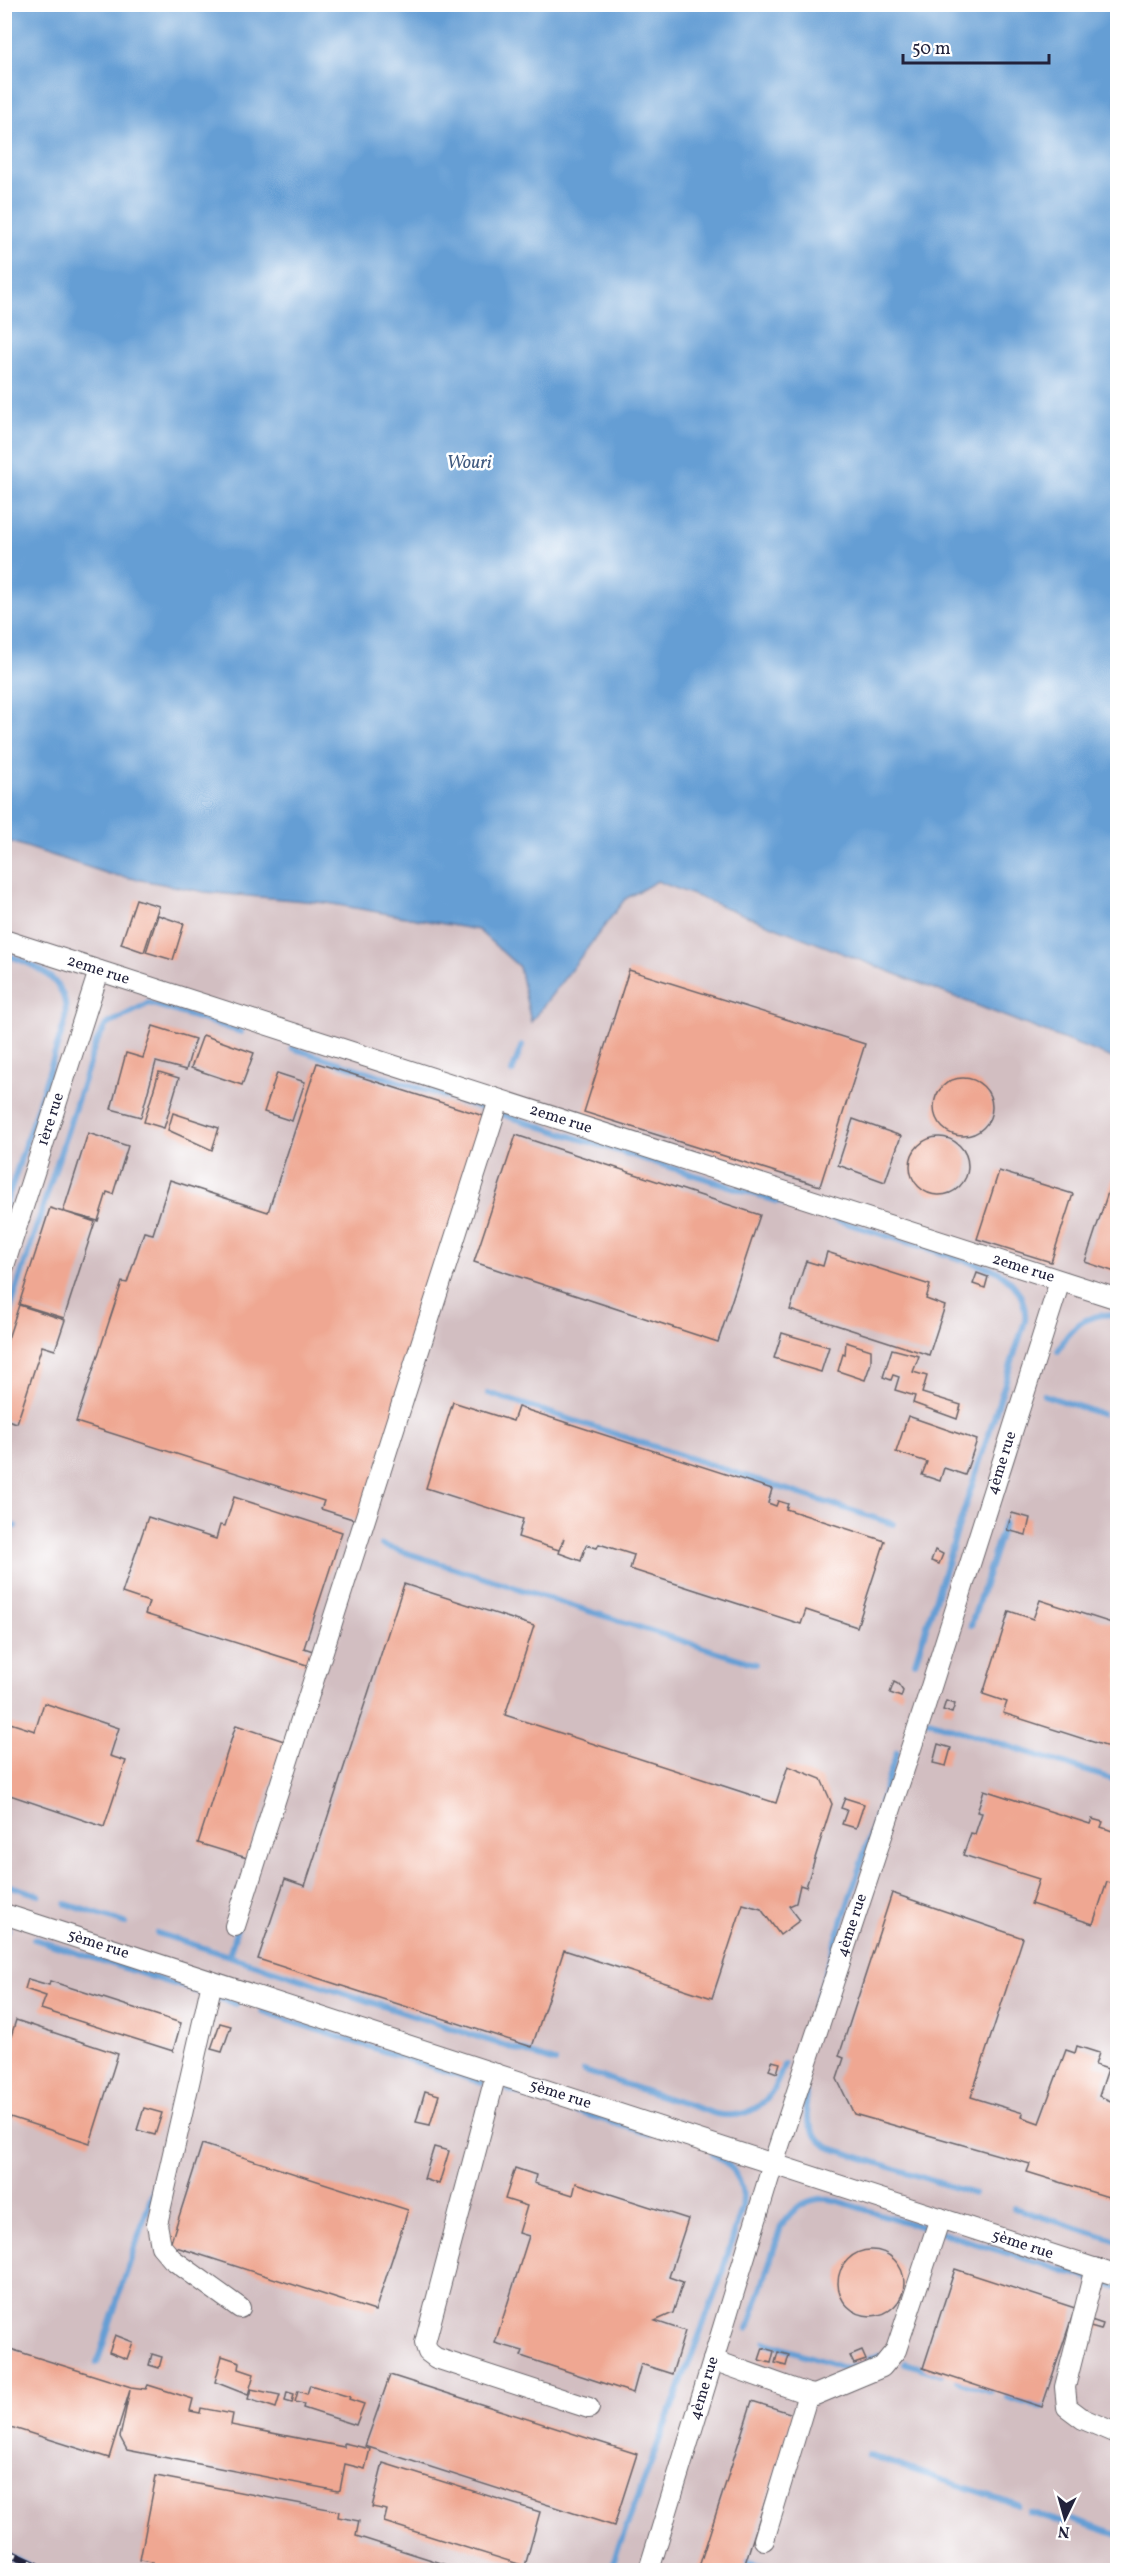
<svg xmlns="http://www.w3.org/2000/svg" width="1122" height="2575" viewBox="0 0 1122 2575" font-family="Vollkorn,serif">
<style>
.industrial{fill:#d2bec1}
.water{fill:#659ed4;stroke:#446088;stroke-width:1.5}
.lines{fill:none;stroke-linecap:round;stroke-linejoin:round}
.stream{stroke:#659ed4;stroke-width:6}
.building{fill:#efa792}
.minor-casing{stroke:#696469;stroke-width:22}
.minor{stroke:#fff;stroke-width:20}
.rail-casing{stroke:#22223b;stroke-width:7}
.rail{stroke:#fff;stroke-width:4.5;stroke-dasharray:14;stroke-linecap:butt}
.labels{text-anchor:middle;dominant-baseline:central;stroke-width:5;stroke-linejoin:round;paint-order:stroke}
.street-label{font-size:16px;fill:#22223b;stroke:#fff}
.water-label{font-size:18px;font-style:italic;fill:#405a80;stroke:#fff}
</style>
<rect width="100%" height="100%" fill="#fff"/>
<filter id="ink" filterUnits="userSpaceOnUse"><feTurbulence type="fractalNoise" baseFrequency=".0167" numOctaves="2"/><feDisplacementMap in="SourceGraphic" scale="12" xChannelSelector="R" yChannelSelector="G"/><feConvolveMatrix kernelMatrix="1 2 1 2 8 2 1 2 1" color-interpolation-filters="sRGB"/></filter>
<filter id="wash" filterUnits="userSpaceOnUse"><feTurbulence type="fractalNoise" baseFrequency=".008" numOctaves="4" result="noise"/><feDisplacementMap in="SourceGraphic" scale="24" xChannelSelector="R" yChannelSelector="G"/><feGaussianBlur stdDeviation="1.35" result="paint"/><feColorMatrix in="noise" values="0 0 0 0 0 0 0 0 0 0 0 0 0 0 0 0 0 1.4 0 .05"/><feComposite in="paint" operator="in"/></filter>
<g filter="url(#wash)">
<rect width="100%" height="100%" fill="#eee0bf"/>
<path class="industrial" d="M4,840L109,874L205,892L327,903L478,930L519,967L531,1021L625,899L657,881L1117,1060V2570H5Z"/>
<path class="water" d="M5,4L1117,5V1060L657,881L625,899L531,1022L519,967L478,930L327,903L205,892L109,874L5,840Z"/>
<g class="lines">
<g class="stream">
<path d="M4,954C38,965 74,982 64,1025L4,1210"/>
<path d="M292,1048L995,1270C1014,1281 1027,1298 1025,1321L915,1662"/>
<path d="M512,1072L522,1045"/>
<path d="M4,1328L95,1045L106,1025L149,1003L241,1032"/>
<path d="M1058,1351C1070,1326 1088,1312 1118,1315"/>
<path d="M488,1393L893,1524"/>
<path d="M1044,1395L1101,1414"/>
<path d="M4,1530L15,1526"/>
<path d="M382,1545L755,1664"/>
<path d="M971,1625L1004,1523"/>
<path d="M926,1720L1118,1781"/>
<path d="M4,1884L39,1895"/>
<path d="M66,1904L125,1923"/>
<path d="M4,1929L8,1930"/>
<path d="M157,1933L229,1956L237,1928"/>
<path d="M34,1939L236,2004"/>
<path d="M229,1956L555,2062"/>
<path d="M262,2012L482,2083"/>
<path d="M804,2039L897,1752"/>
<path d="M584,2071L716,2114C755,2121 774,2098 784,2064"/>
<path d="M508,2090L649,2134"/>
<path d="M806,2093C803,2114 810,2134 828,2147L974,2194"/>
<path d="M1014,2208L1118,2241"/>
<path d="M748,2329L781,2227C792,2207 811,2195 834,2200L1118,2287"/>
<path d="M765,2342L847,2369L879,2355L885,2357"/>
<path d="M97,2363L160,2170"/>
<path d="M906,2363L941,2375"/>
<path d="M957,2380L990,2391"/>
<path d="M1007,2397L1042,2408"/>
<path d="M868,2455L1018,2505"/>
<path d="M1030,2512L1063,2523"/>
<path d="M1072,2520L1118,2535"/>
<path d="M7,2555L38,2570"/>
<path d="M748,2563L772,2570"/>
<path d="M610,2570L718,2286L742,2208C746,2184 734,2165 713,2154"/>
</g>
</g>
<g id="blocks">
<g class="building">
<path d="M136,899L159,906L144,952L121,944Z"/>
<path d="M158,915L184,924L173,960L146,952Z"/>
<path d="M629,970L865,1044L820,1186L584,1112Z"/>
<path d="M153,1026L195,1039L186,1070L156,1062L141,1117L111,1109L126,1053L143,1058Z"/>
<path d="M203,1035L254,1053L242,1085L191,1068Z"/>
<path d="M317,1063L490,1118L359,1521L321,1509L324,1501L76,1422L122,1282L127,1283L144,1232L153,1234L170,1180L268,1212Z"/>
<path d="M159,1072L179,1078L164,1128L144,1122Z"/>
<path d="M277,1073L305,1082L292,1121L264,1112Z"/>
<circle cx="963" cy="1107" r="29"/>
<path d="M173,1113L219,1128L212,1150L168,1130Z"/>
<path d="M853,1119L901,1136L885,1182L838,1165Z"/>
<path d="M88,1133L128,1146L113,1194L107,1192L98,1221L65,1212L95,1222L64,1318L19,1304L50,1208L63,1212Z"/>
<path d="M516,1135L760,1215L718,1342L474,1262Z"/>
<circle cx="939" cy="1166" r="29"/>
<path d="M1118,1162V1273L1085,1262Z"/>
<path d="M999,1171L1073,1194L1051,1262L977,1239Z"/>
<path d="M827,1252L930,1285L926,1299L945,1306L929,1355L790,1310L806,1261L823,1266Z"/>
<path d="M977,1273L988,1277L985,1288L973,1284Z"/>
<path d="M19,1305L65,1320L55,1350L42,1346L17,1423L4,1419V1351Z"/>
<path d="M782,1333L829,1347L821,1372L774,1358Z"/>
<path d="M846,1342L871,1350V1363L865,1380L838,1371L843,1354L845,1355Z"/>
<path d="M892,1349L919,1356L913,1372L927,1376L922,1393L961,1405L957,1419L913,1403L915,1396L895,1390L899,1377L893,1375L891,1380L883,1377Z"/>
<path d="M453,1402L513,1421L518,1407L772,1489L768,1503L776,1506L778,1501L788,1504L786,1509L885,1541L857,1627L806,1610L801,1624L630,1569L634,1555L599,1544L597,1548L586,1545L581,1561L559,1553L564,1538L559,1550L518,1537L523,1519L426,1488Z"/>
<path d="M908,1416L977,1440L965,1475L944,1468L940,1481L922,1475L927,1462L896,1452Z"/>
<path d="M234,1497L342,1532L304,1648L316,1652L310,1666L145,1614L149,1602L122,1593L148,1517L216,1539L220,1525L225,1526Z"/>
<path d="M1012,1513L1030,1518L1026,1535L1007,1530Z"/>
<path d="M935,1550L943,1554L939,1564L931,1561Z"/>
<path d="M404,1584L534,1626L505,1715L776,1803L788,1766L821,1779L832,1804L806,1887L800,1885L796,1903L789,1906L800,1920L780,1935L761,1909L743,1904L712,1998L564,1950L532,2047L258,1959L285,1879L305,1886Z"/>
<path d="M1040,1600L1118,1625V1750L1003,1713L1007,1702L983,1694L1009,1611L1033,1619Z"/>
<path d="M894,1682L898,1684L903,1691L901,1697L890,1693Z"/>
<path d="M946,1701L955,1704L952,1713L943,1710Z"/>
<path d="M44,1703L119,1728L110,1756L126,1761L104,1827L4,1793V1721L35,1731Z"/>
<path d="M236,1725L284,1741L247,1858L198,1843Z"/>
<path d="M938,1744L951,1748L946,1766L933,1763Z"/>
<path d="M984,1790L1090,1824L1092,1819L1103,1822L1101,1827L1118,1833V1849L1114,1859L1118,1860V1885L1107,1882L1093,1924L1031,1904L1039,1879L963,1855L971,1833L975,1834L982,1813L977,1812Z"/>
<path d="M845,1798L864,1804L856,1828L842,1824L847,1810L841,1808Z"/>
<path d="M892,1893L1023,1938L971,2097L1023,2113L1022,2117L1039,2123L1066,2050L1075,2053L1077,2046L1099,2053L1095,2065L1108,2069L1099,2096L1118,2104V2200L1027,2172L1030,2164L854,2114L837,2079L844,2058L839,2056Z"/>
<path d="M28,1979L49,1985L50,1981L181,2023L173,2051L41,2009L46,1996L25,1989Z"/>
<path d="M16,2020L118,2054L90,2143L4,2115V2042L9,2043Z"/>
<path d="M220,2023L231,2026L222,2052L211,2049Z"/>
<path d="M772,2061L780,2063L777,2073L769,2070Z"/>
<path d="M425,2091L439,2095L430,2125L416,2122Z"/>
<path d="M144,2108L162,2113L155,2135L137,2130Z"/>
<path d="M202,2144L408,2210L375,2311L170,2245Z"/>
<path d="M434,2147L449,2151L439,2184L424,2179Z"/>
<path d="M515,2168L536,2175L534,2183L573,2195L576,2183L688,2219L669,2277L683,2282L673,2313L655,2321L685,2331L672,2374L641,2364L633,2393L521,2356L523,2351L495,2343L529,2236L519,2233L527,2206L505,2199Z"/>
<circle cx="871" cy="2283" r="33"/>
<path d="M955,2269L1075,2308L1042,2407L923,2368Z"/>
<path d="M1085,2318L1103,2324L1101,2330L1083,2325Z"/>
<path d="M115,2335L133,2342L127,2359L109,2352Z"/>
<path d="M4,2347L131,2387L146,2389L148,2385L193,2399L190,2411L200,2413L201,2408L233,2414L231,2425L344,2447V2443L370,2449L365,2469L345,2464L340,2490L338,2491L127,2450L120,2437L130,2390L109,2458L4,2425Z"/>
<path d="M763,2348L774,2351L771,2363L759,2360Z"/>
<path d="M862,2351L866,2360L854,2364L850,2356Z"/>
<path d="M778,2352L789,2355L786,2366L775,2363Z"/>
<path d="M152,2354L162,2357L159,2368L149,2365Z"/>
<path d="M222,2356L240,2362L239,2369L254,2374L248,2395L215,2382Z"/>
<path d="M390,2375L637,2454L614,2526L365,2446Z"/>
<path d="M310,2385L350,2397L349,2399L364,2404L356,2425L303,2408L304,2404L295,2402L298,2391L307,2394Z"/>
<path d="M251,2389L280,2395L276,2408L248,2399Z"/>
<path d="M287,2392L294,2394L292,2403L285,2401Z"/>
<path d="M752,2401L793,2414L743,2570H698Z"/>
<path d="M383,2463L540,2512L525,2566L384,2522L387,2510L372,2507Z"/>
<path d="M156,2476L339,2511L338,2517L359,2521L356,2536L463,2570H150L152,2562L140,2560Z"/>
<path d="M5,2563L20,2570H5Z"/>
</g>
</g>
</g>
<g filter="url(#ink)">
<use href="#blocks" fill-opacity="0" stroke="#696469" stroke-width="1.5"/>
<g class="lines">
<g class="minor-casing">
<g id="minor">
<path id="s1" d="M4,940L1118,1299"/>
<path id="s2" d="M4,1266L99,971"/>
<path id="s3" d="M4,1914L1118,2276"/>
<path d="M235,1926L499,1100"/>
<path d="M212,1982L157,2224L161,2246L172,2259L240,2308"/>
<path d="M496,2074L425,2343L428,2352L436,2358L589,2408"/>
<path d="M1095,2268L1065,2387L1067,2407L1083,2419L1118,2434"/>
<path d="M713,2360L808,2394L815,2395L882,2367L896,2350L940,2218"/>
<path d="M764,2540L808,2394"/>
<path id="s4" d="M649,2570L773,2164L923,1712L1060,1281"/>
</g>
</g>
<use href="#minor" class="minor"/>
<g class="rail-casing">
<path id="rail" d="M4,2550L47,2570"/>
</g>
<use href="#rail" class="rail"/>
</g>
</g>
<g class="labels">
<g class="street-label">
<text stroke="none"><textPath href="#s1" startOffset="99">2eme rue</textPath></text>
<text stroke="none"><textPath href="#s2" startOffset="154">1ère rue</textPath></text>
<text stroke="none"><textPath href="#s1" startOffset="585">2eme rue</textPath></text>
<text stroke="none"><textPath href="#s1" startOffset="1071">2eme rue</textPath></text>
<text stroke="none"><textPath href="#s4" startOffset="1162">4ème rue</textPath></text>
<text stroke="none"><textPath href="#s4" startOffset="676">4ème rue</textPath></text>
<text stroke="none"><textPath href="#s3" startOffset="99">5ème rue</textPath></text>
<text stroke="none"><textPath href="#s3" startOffset="585">5ème rue</textPath></text>
<text stroke="none"><textPath href="#s3" startOffset="1071">5ème rue</textPath></text>
<text stroke="none"><textPath href="#s4" startOffset="190">4ème rue</textPath></text>
</g>
<g class="water-label">
<text x="469" y="463">Wouri</text>
</g>
</g>
<rect width="1122" height="2575" fill="none" stroke="#fff" stroke-width="24"/>
<g transform="translate(1065 2518) rotate(185)" stroke="#ffffff" stroke-width="4.5" paint-order="stroke">
<path d="M0-4.5L10 22L0 15L-10 22Z" fill="#22223b"/>
<text y="-9" font-size="16" font-weight="bold" text-anchor="middle" fill="#22223b">N</text>
</g>
<path d="M903 54v9h146v-9" fill="none" stroke="#22223b" stroke-width="3"/>
<text x="912" y="54" font-size="18" fill="#22223b" stroke="#ffffff" stroke-width="4.5" paint-order="stroke">50 m</text>
</svg>
